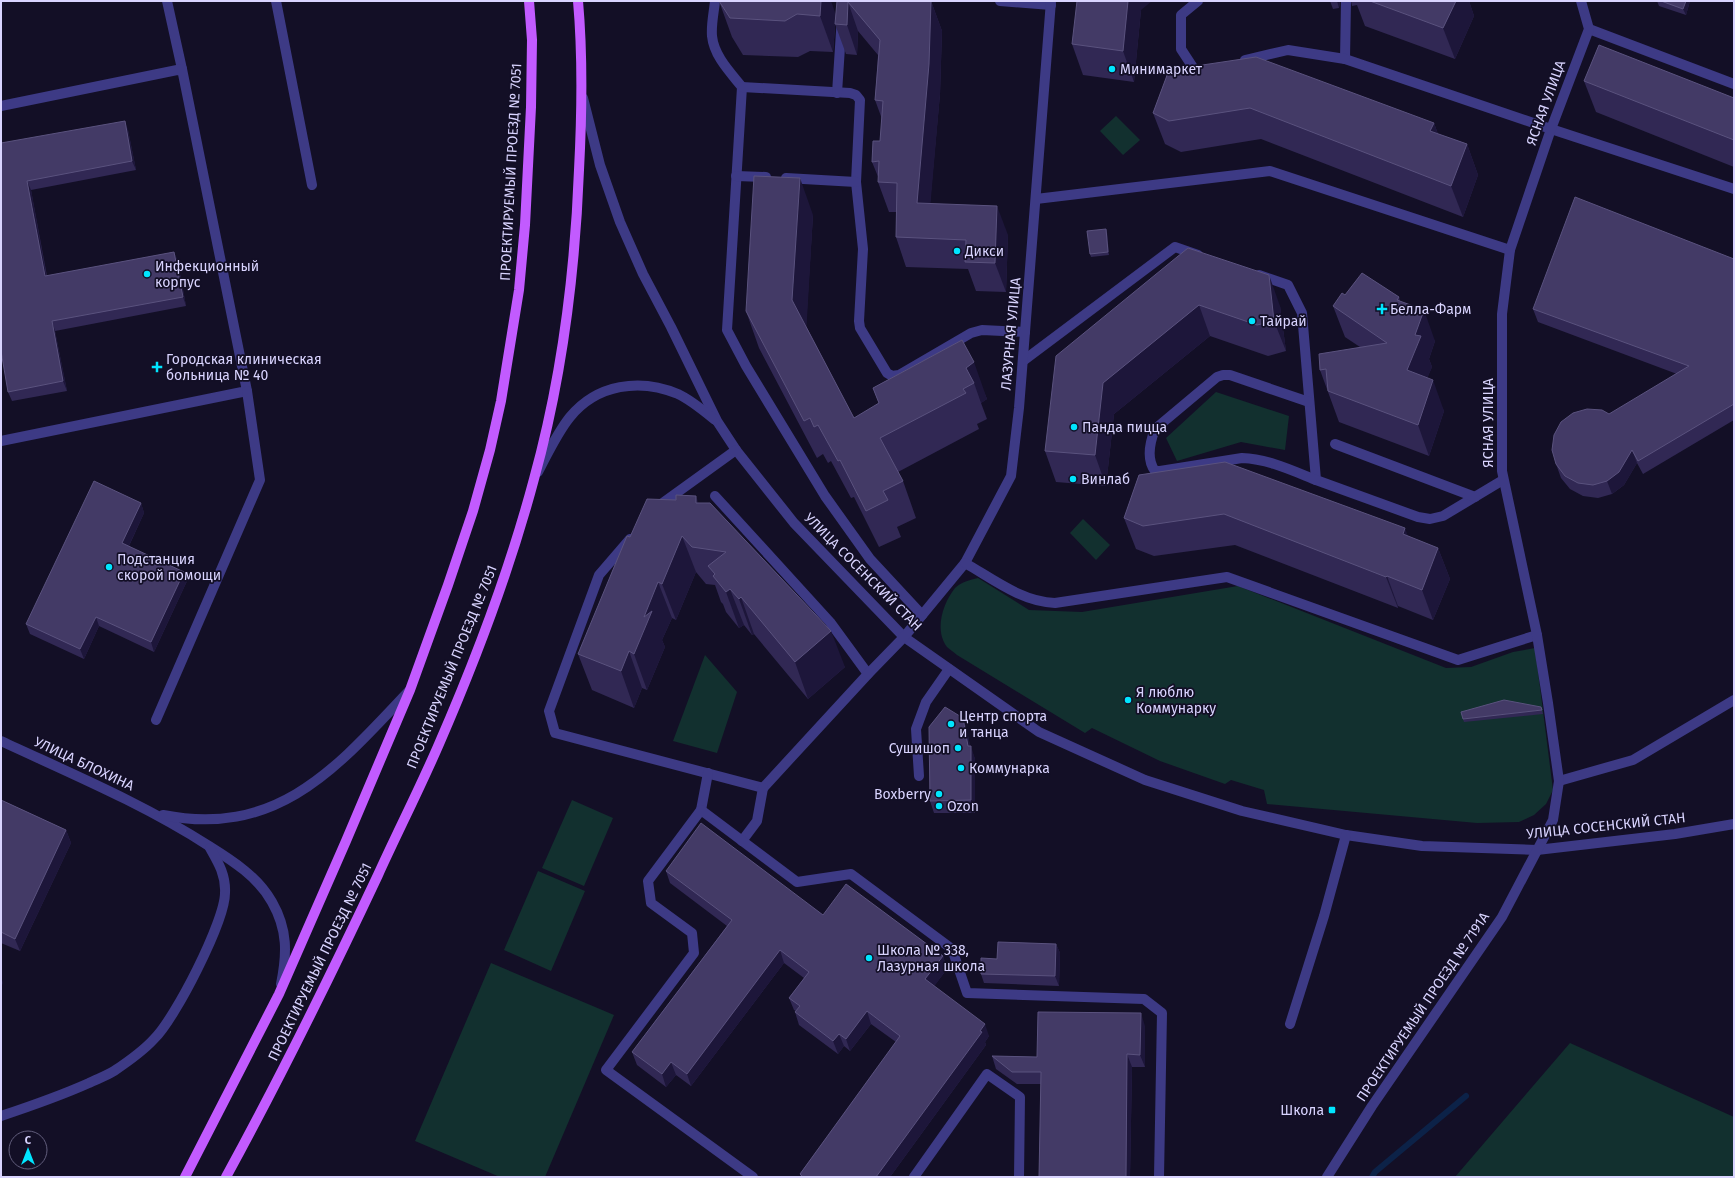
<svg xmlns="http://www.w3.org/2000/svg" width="1735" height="1178" viewBox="0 0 1735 1178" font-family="'Fira Sans',sans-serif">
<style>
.green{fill:#12302f}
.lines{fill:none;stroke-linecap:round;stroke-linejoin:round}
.stream{stroke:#0c2248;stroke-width:6}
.minor{stroke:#3d3a85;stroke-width:10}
.major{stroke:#c25bff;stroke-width:10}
.wall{fill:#312854}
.shaded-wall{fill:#1d163a}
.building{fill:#433a66;stroke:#5a527e}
.poi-dot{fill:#00e5ff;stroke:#130f26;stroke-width:1.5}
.labels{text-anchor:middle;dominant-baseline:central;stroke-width:3.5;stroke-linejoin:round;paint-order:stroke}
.poi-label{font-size:14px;fill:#d9d4ff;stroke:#130f26;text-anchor:start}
.street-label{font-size:14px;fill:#d9d4ff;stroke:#130f26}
</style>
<rect width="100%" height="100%" fill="#130f26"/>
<g class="green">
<path d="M1116,116L1140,140L1123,155L1100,131Z"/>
<path d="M1216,392L1289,416L1285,450L1241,442L1177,461L1166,438Z"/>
<path d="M1083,519L1110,545L1096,560L1070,533Z"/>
<path d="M978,578L1029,610L1082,612L1238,586L1446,668L1471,667L1513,652L1535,648L1553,790L1546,804L1534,815L1519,822L1477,823L1267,804L1264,790L1231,780L1225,784L1160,761L1092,728L1085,733L957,655C954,652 950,650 947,647C934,630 943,603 955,588C961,582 970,580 978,578Z"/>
<path d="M705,655L737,692L717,753L673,741Z"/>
<path d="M572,800L613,818L584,886L542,868Z"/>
<path d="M538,871L585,891L551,971L504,950Z"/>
<path d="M491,963L614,1015L545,1177H500L415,1141Z"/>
<path d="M1570,1043L1734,1117V1177H1455Z"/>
</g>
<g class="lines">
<path class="stream" d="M1372,1177L1375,1172L1466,1096"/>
<g class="minor">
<path d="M167,1L182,69"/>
<path d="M276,1L312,185"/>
<path d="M715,1C714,12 711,24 712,36C714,56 730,72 742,87L727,330L746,366L825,496L870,559L922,615"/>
<path d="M1000,1L1051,5"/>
<path d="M1198,1L1181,15V49L1196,72L1202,71"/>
<path d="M1346,1L1345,59L1551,129L1734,189"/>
<path d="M1589,29L1734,84"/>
<path d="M1245,60L1288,50L1345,59"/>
<path d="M742,87L850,93L856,95L860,100L856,182L863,249L859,321L860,328L887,373L892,376L899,375L971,333L982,330L1025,332"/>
<path d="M837,93L843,1"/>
<path d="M583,98L600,165L620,222L643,274L671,327L717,421L736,450L794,523L904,637L1039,732L1145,780L1242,811L1346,835L1422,846L1537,850L1675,834L1734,824"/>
<path d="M1,106L182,69L247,391L1,441"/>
<path d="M736,176L766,177"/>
<path d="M786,178L856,182"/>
<path d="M1036,199L1270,171L1510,250"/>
<path d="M1259,275L1288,285L1302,313L1316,480L1418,517L1430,519L1443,516L1503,480"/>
<path d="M1023,361L1175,247L1198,255"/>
<path d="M1309,402L1230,375H1223L1217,377L1155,429C1150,442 1146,459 1155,471H1160L1242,458C1268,459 1291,470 1316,480"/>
<path d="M1335,444L1475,497"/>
<path d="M538,472C548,453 557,433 570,417C597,384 640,378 678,394C691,400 704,411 715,420"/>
<path d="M715,496L830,622L868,674"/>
<path d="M657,507L736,450"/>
<path d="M630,539L599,575L549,711L555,733L763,788L868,674L904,637L965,563L1011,476L1019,408L1051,1"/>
<path d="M965,563C993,579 1022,602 1055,603L1227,577L1458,660L1537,635"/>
<path d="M156,720L260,480L247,391"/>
<path d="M1,741C72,774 144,804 209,846C233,861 258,877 272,902C288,930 287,954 281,984"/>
<path d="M919,776L916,729L926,702L949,669"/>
<path d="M1559,781L1633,760L1734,700"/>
<path d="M701,810L708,773"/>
<path d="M163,815C279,838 338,766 409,691"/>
<path d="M742,841L757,821L763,788"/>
<path d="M1290,1024L1324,916L1346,835"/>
<path d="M1,1116C31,1106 60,1096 89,1083C97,1079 106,1076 114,1071C126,1063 144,1050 154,1039C175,1019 225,921 225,893C226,875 218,862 210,848"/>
<path d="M753,1177L606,1070L694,953L692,933L651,903L648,881L701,810L797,882L851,874L952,949L967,993L1144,999L1162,1013L1159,1177"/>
<path d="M914,1177L987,1074L1020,1097L1019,1177"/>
<path d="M1327,1177L1372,1106L1502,917L1553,820L1559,781L1548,703L1537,635L1502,471V314L1510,250L1551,129L1589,29L1581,1"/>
</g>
<g class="major">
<path d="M185,1177L279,994L346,841L410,690L448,585L473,511L490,450L501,401L519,290L525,225L531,107L532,40L529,1"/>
<path d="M226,1177C280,1078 330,977 378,875C398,831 420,788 439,744C476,659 510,569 534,479C562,378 575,274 579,170C582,113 583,57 578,1"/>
</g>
</g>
<g class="wall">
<path d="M719,1L836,15L833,52L810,51L798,57L743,55L732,37Z"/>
<path d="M837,1H931L942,31L940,94L930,203L1008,235L1006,292L976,291L968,269L906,267L896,237V212H889L878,182L879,179L872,162L880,141L882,119L875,100L878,55L858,31L857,55L846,54L835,24Z"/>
<path d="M1330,1H1340L1339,8L1333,9Z"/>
<path d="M1351,1H1469L1474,16L1455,59L1365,26L1357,5L1352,6Z"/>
<path d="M1657,1H1690L1686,15L1659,6Z"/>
<path d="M1141,10L1134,82L1083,75L1072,44Z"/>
<path d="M1169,70L1434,123L1438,134L1467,144L1478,175L1463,217L1261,139L1181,152L1165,144L1153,113Z"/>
<path d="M1584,81L1734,98V167L1596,112Z"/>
<path d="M128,130L136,170L31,190L47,276L174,252L178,262L186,306L55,331L67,391L12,401L8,392L1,143Z"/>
<path d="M813,215L806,326L854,418L879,404L873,388L962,340L987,399L981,403L987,419L977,424L979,429L898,472L903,481L916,518L897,527L901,537L879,547L854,497L851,498L831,461L828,463L823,454L817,458L759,348L746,311Z"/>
<path d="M1106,229L1107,232L1109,255L1091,257L1090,254Z"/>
<path d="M1188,248L1280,306L1286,351L1268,356L1210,336L1114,414L1106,486L1056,482L1045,451Z"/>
<path d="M1734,259V420L1643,474L1637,463L1624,485L1612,494L1598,498L1583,496L1570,489L1561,478L1556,464L1677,374L1538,322L1533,309Z"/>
<path d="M1345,295L1399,297L1400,301L1435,341L1429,359L1432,367L1427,378L1444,411L1429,456L1339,422L1320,370L1360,347L1345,337L1333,306Z"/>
<path d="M1139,475L1408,536L1438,548L1450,579L1433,620L1398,606V608L1235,545L1154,556L1136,549L1124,518Z"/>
<path d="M141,503L144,513L129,546L187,581L154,652L99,626L84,659L30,634L26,624Z"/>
<path d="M698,503L845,667L808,699L754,634L752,635L744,625L739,628L726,612L723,604L721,602L715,585L706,584L696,572L676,620L672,618L662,640L665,647L647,690L642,688L634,708L592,690L578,654L630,537Z"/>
<path d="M1542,710L1543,714L1464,722L1463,719Z"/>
<path d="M963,718L967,731L970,746L975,759V813H934L930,801Z"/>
<path d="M1,800L66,830L71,843L20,951L1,943Z"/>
<path d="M666,871L823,915L943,956L947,969L934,986L989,1036L985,1042L986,1045L890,1177H801L800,1174L896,1042L871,1024L850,1051L844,1046L838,1054L799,1025L795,1012L796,1011L794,1010L789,998L804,978L784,963L691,1086L676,1075L666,1087L637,1065L632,1052L727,926L670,883Z"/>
<path d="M1056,944L1060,953L1059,986L984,983L981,974L997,959Z"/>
<path d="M1145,1026V1067H1132L1130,1177H1039L1041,1084H1017L996,1069L992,1056L1037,1057Z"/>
</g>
<g class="shaded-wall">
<path d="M821,1H831L836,15L833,52L820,16Z"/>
<path d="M931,1L942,31L940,94L928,232L917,203Z"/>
<path d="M1128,1H1152L1141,10L1134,82L1123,51Z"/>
<path d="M1337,1H1340L1339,8Z"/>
<path d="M1456,1H1469L1474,16L1455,59L1443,28Z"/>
<path d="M1686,1H1690L1686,15L1683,9Z"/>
<path d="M848,2L858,31L857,55L847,25Z"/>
<path d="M125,121L128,130L136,170L132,161Z"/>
<path d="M1434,123L1445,154L1430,131Z"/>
<path d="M1467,144L1478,175L1463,217L1451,186Z"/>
<path d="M800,178L813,215L806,336L792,300Z"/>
<path d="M27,181L31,190L48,285L45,276Z"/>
<path d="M997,206L1008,235L1006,292L995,263Z"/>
<path d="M1106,229L1107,232L1109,255L1108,252Z"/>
<path d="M174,252L178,262L186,306L183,297Z"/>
<path d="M1269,275L1280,306L1286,351L1274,321Z"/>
<path d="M1199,305L1210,336L1114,414L1106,486L1095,455L1103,383Z"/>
<path d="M1424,310L1435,341L1429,359L1432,367L1418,401L1407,370L1415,335Z"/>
<path d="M52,321L55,331L67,391L63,381Z"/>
<path d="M974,362L987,399L981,403L974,383L966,368Z"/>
<path d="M1433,380L1444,411L1429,456L1418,425Z"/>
<path d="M1632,450L1637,463L1624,485L1612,494L1607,481Z"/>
<path d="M696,496L709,532L696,503Z"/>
<path d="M141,503L144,513L126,552L122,543Z"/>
<path d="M1405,528L1416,559L1403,534Z"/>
<path d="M682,536L696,572L676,620L662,584Z"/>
<path d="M1438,548L1450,579L1433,620L1422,590Z"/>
<path d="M184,572L187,581L154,652L151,642Z"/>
<path d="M1387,576L1398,606V608L1386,577Z"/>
<path d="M658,582L672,618L662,640L665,647L647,690L634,654L644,617Z"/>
<path d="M730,589L744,625L739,628L726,592Z"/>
<path d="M741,597L754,634L752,635L739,599Z"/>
<path d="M96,617L99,626L84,659L80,649Z"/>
<path d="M831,631L845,667L808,699L795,662Z"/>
<path d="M629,651L642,688L634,708L621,671Z"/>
<path d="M963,718L967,731L971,750V746L975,759V813L971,800L968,746Z"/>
<path d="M66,830L71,843L20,951L15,939Z"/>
<path d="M1056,944L1060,953L1059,986L1055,976Z"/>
<path d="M780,950L784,963L691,1086L687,1074Z"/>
<path d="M943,956L947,969L930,992L925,979Z"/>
<path d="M1,977L3,983L1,987Z"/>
<path d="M867,1011L871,1024L850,1051L846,1039Z"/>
<path d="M1141,1013L1145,1026V1067L1140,1055Z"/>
<path d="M985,1024L989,1036L985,1042L986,1045L890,1177H876Z"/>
<path d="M839,1034L844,1046L838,1054L833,1041Z"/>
<path d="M1127,1054L1132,1067L1130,1177H1126Z"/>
<path d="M671,1062L676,1075L666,1087L662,1074Z"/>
</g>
<g class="building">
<path d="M719,1H821L820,16L797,14L785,21L730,18Z"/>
<path d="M837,1H931L929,64L917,203L997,206L995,263L965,262L966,240L896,237L897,183L878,182L879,161L872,162L873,141H880L883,101L875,100L880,40L848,2L847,25L835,24Z"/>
<path d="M1077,1H1128L1123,51L1072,44Z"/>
<path d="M1370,1H1456L1443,28Z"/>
<path d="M1661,1H1686L1683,9Z"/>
<path d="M1599,45L1734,98V140L1584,81Z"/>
<path d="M1256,57L1434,123L1430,131L1467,144L1451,186L1250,108L1169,121L1153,113L1169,70Z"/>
<path d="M125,121L132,161L27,181L45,276L174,252L183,297L52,321L63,381L8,392L1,351V143Z"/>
<path d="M754,176L800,178L792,300L854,418L879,403L873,388L962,340L974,362L966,368L974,383L963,389L966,393L880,438L903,481L883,491L888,500L866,511L840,460L838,461L818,425L814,427L810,418L804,421L746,311Z"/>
<path d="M1575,197L1734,259V404L1638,461L1632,450L1619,472L1607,481L1593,485L1578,483L1565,476L1556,464L1552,450L1554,435L1561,422L1573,413L1587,409L1602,410L1609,414L1689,366L1533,309Z"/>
<path d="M1106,229L1108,252L1090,254L1087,231Z"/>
<path d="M1188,248L1269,275L1274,321L1257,325L1199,305L1103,383L1095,455L1045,451L1056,356Z"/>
<path d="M1362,273L1399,297L1397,300L1424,310L1415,335L1421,336L1407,370L1433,380L1418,425L1328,391L1326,369L1320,370L1319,354L1387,343L1333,306L1342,293L1345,295Z"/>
<path d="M1225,462L1405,528L1403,534L1438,548L1422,590L1387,576L1386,577L1224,514L1143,526L1124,518L1139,475Z"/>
<path d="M94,481L141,503L122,543L184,572L151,642L96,617L80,649L26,624Z"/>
<path d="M676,495L696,496V503H710L831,631L795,662L741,597L739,599L730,589L726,592L713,576L715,574L708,566L726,552L692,547L682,536L662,584L658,582L644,617L652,611L634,654L629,651L621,671L578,654L627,536L630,537L647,499L676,500Z"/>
<path d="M1504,700L1541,707L1542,710L1463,719L1461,712Z"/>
<path d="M945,707L963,718L968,746H971V800L930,801L929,727Z"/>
<path d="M1,800L66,830L15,939L1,932Z"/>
<path d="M701,823L823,915L846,884L943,956L925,979L985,1024L980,1031L982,1032L876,1177H803L800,1174L900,1036L867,1011L846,1039L839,1034L833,1041L795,1012L800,1006L789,998L809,972L780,950L687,1074L671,1062L662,1074L632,1052L732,920L666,871Z"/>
<path d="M998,942L1056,944L1055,976L981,974V958L997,959Z"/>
<path d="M1038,1012L1141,1013L1140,1055L1127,1054L1126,1177H1039L1041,1072H1012L992,1056L1037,1057Z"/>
</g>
<g class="poi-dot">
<circle cx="1112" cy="69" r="4"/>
<circle cx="957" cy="251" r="4"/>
<circle cx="147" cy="274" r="4"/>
<path d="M1380 303h4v4h4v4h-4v4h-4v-4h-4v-4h4z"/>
<circle cx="1252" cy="321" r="4"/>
<path d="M155 361h4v4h4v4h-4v4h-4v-4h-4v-4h4z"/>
<circle cx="1074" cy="427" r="4"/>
<circle cx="1073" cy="479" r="4"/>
<circle cx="109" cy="567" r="4"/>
<circle cx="1128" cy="700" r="4"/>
<circle cx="951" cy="724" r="4"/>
<circle cx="958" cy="748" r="4"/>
<circle cx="961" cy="768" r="4"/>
<circle cx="939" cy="794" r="4"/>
<circle cx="939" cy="806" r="4"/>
<circle cx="869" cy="958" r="4"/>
<rect x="1328" y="1106" width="8" height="8" rx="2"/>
</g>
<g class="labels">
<g class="poi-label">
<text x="1120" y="69">Минимаркет</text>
<text x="965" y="251">Дикси</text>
<text x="155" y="266">Инфекционный<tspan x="155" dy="16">корпус</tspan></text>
<text x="1390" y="309">Белла-Фарм</text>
<text x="1260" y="321">Тайрай</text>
<text x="166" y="359">Городская клиническая<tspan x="166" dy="16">больница № 40</tspan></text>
<text x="1082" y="427">Панда пицца</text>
<text x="1081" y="479">Винлаб</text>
<text x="117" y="559">Подстанция<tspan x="117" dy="16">скорой помощи</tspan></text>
<text x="1136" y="692">Я люблю<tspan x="1136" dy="16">Коммунарку</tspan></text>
<text x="959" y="716">Центр спорта<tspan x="959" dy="16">и танца</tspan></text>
<text x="950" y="748" text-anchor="end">Сушишоп</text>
<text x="969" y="768">Коммунарка</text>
<text x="931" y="794" text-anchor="end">Boxberry</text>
<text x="947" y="806">Ozon</text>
<text x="877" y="950">Школа № 338,<tspan x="877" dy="16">Лазурная школа</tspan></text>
<text x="1324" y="1110" text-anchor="end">Школа</text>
</g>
<g class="street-label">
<text transform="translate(1546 103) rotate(-70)">ЯСНАЯ УЛИЦА</text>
<text transform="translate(511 172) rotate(-87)">ПРОЕКТИРУЕМЫЙ ПРОЕЗД № 7051</text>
<text transform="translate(1011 334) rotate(-85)">ЛАЗУРНАЯ УЛИЦА</text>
<text transform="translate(1488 423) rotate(-90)">ЯСНАЯ УЛИЦА</text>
<text transform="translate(863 572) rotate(45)">УЛИЦА СОСЕНСКИЙ СТАН</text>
<text transform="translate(452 667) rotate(-68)">ПРОЕКТИРУЕМЫЙ ПРОЕЗД № 7051</text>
<text transform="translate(84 764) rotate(25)">УЛИЦА БЛОХИНА</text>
<text transform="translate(1606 826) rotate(-6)">УЛИЦА СОСЕНСКИЙ СТАН</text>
<text transform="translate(320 962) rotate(-64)">ПРОЕКТИРУЕМЫЙ ПРОЕЗД № 7051</text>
<text transform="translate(1423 1007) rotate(-56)">ПРОЕКТИРУЕМЫЙ ПРОЕЗД № 7191А</text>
</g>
</g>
<rect width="1735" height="1178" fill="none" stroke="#d9d4ff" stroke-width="4"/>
<g transform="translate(28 1150)"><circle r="19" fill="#130f26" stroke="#625e7d"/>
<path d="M0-3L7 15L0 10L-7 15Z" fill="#00e5ff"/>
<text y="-6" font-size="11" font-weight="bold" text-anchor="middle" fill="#d9d4ff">С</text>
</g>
</svg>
